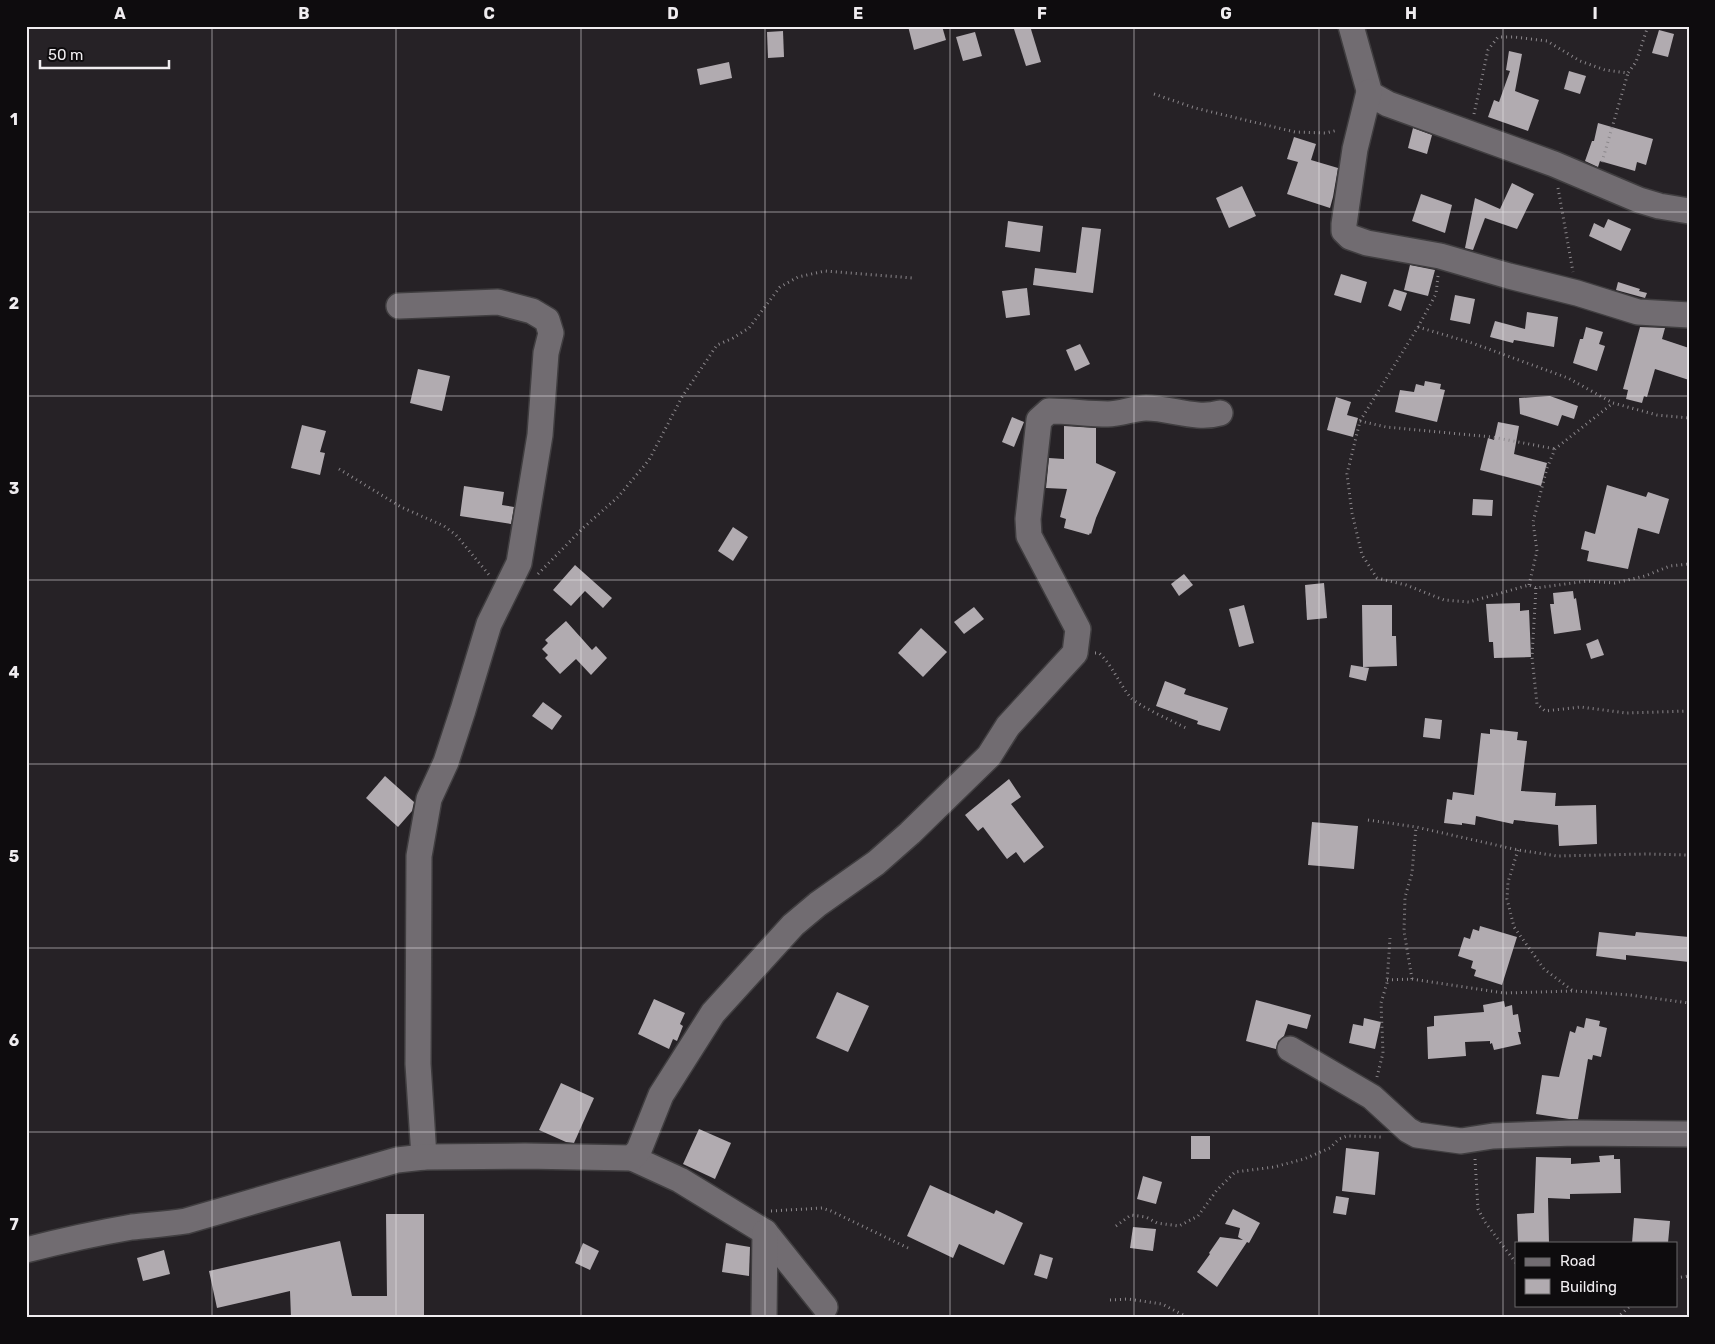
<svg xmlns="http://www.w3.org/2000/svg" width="1715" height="1344" viewBox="0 0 1715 1344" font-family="Rubik,sans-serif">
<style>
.building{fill:#b1abb0}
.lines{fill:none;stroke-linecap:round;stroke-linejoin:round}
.minor-casing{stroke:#403e40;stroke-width:28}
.path{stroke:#8b878b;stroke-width:3;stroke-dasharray:1 4;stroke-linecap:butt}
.minor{stroke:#716c71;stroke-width:25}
.grid{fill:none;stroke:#f0edf0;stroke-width:1;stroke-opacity:0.55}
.neatline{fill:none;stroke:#f0edf0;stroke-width:2}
.grid-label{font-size:16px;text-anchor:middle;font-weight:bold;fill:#f0edf0}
</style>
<rect width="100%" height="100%" fill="#262226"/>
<g class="building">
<path d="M908,26H942L946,40L914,50Z"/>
<path d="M1013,26H1030L1041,62L1026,66Z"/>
<path d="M1659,30L1674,34L1668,57L1652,53Z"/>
<path d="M783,31L784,57L768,58L767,32Z"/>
<path d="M975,32L982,56L963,61L956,37Z"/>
<path d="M1509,51L1522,54L1515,91L1539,100L1528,131L1488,117L1494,100L1499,102L1510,71L1506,70Z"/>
<path d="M729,62L732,78L700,85L697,69Z"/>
<path d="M1569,71L1586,76L1580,94L1564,89Z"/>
<path d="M1598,123L1653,139L1646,165L1637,162L1635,171L1600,161L1598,167L1585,161L1592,141H1594Z"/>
<path d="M1413,128L1432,135L1427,154L1408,148Z"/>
<path d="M1294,137L1316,144L1311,160L1338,168L1333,197L1330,208L1287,194L1298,162L1287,159Z"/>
<path d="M1512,183L1534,194L1517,229L1485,218L1473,250L1465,248L1475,198L1500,209Z"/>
<path d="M1242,186L1256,216L1229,228L1216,198Z"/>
<path d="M1421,194L1452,205L1445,233L1412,221Z"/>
<path d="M1608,219L1631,229L1621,251L1589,236L1594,223L1604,228Z"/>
<path d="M1008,221L1043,226L1040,252L1005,247Z"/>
<path d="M1082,227L1101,229L1093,293L1033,285L1035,268L1076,273Z"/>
<path d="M1410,265L1435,270L1428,296L1404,290Z"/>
<path d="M1341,274L1367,282L1361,303L1334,295Z"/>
<path d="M1618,282L1640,289L1639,291L1647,293L1645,298L1616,290Z"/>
<path d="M1027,288L1030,315L1006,318L1002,291Z"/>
<path d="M1394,289L1407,293L1401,311L1388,306Z"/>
<path d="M1455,295L1475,299L1470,324L1450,320Z"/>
<path d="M1527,312L1558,317L1554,347L1514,340L1513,343L1490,337L1495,321L1525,329Z"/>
<path d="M1586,327L1603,332L1599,344L1605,346L1597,371L1573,363L1580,339H1583Z"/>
<path d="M1640,327L1665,328L1662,339L1689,348V380L1655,369L1647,397L1644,396L1642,403L1626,399L1628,390L1623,389Z"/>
<path d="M1080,344L1090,364L1075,371L1066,350Z"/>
<path d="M418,369L450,376L442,411L410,403Z"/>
<path d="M1425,381L1441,384L1440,389L1445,390L1437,422L1395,412L1400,390L1414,392L1416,384L1424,386Z"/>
<path d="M1550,396L1578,406L1574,419L1562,415L1558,426L1520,414L1519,398Z"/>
<path d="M1336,397L1351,402L1347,415L1358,418L1353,437L1327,430Z"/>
<path d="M1012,417L1024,422L1014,447L1002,442Z"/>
<path d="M1498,422L1519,426L1514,454L1547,463L1541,486L1480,470L1488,438L1494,440Z"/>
<path d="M302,425L326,431L320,452L325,453L320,475L291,468Z"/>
<path d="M1064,426L1096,428V463L1116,472L1096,518L1091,534L1090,533L1089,535L1064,528L1066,519L1060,517L1067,489L1046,488L1049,458L1064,459Z"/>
<path d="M1607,485L1646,497L1648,492L1669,499L1659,534L1638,528L1628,569L1587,561L1589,551L1581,549L1585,531L1595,534Z"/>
<path d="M464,486L504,492L502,505L514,507L511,524L460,516Z"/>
<path d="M1473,499L1493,500L1492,516L1472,515Z"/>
<path d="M733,527L748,537L733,561L718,551Z"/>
<path d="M575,565L612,598L603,608L585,591L571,606L553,590Z"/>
<path d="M1184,574L1193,585L1179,596L1171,584Z"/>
<path d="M1324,583L1327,618L1307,620L1305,585Z"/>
<path d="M1573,591L1574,599L1576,598L1581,630L1554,634L1550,604H1554L1553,593Z"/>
<path d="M1520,603V611L1529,610L1531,657L1494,658L1493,642H1489L1486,604Z"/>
<path d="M1244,605L1254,643L1239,647L1229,609Z"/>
<path d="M1362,605H1392V636H1396L1397,666L1363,667Z"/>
<path d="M974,607L984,619L964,634L954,622Z"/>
<path d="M566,621L592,650L596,646L607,658L591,675L576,659L560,674L545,658L548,655L542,649L548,643L545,640Z"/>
<path d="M921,628L947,652L923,677L898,653Z"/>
<path d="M1598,639L1604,655L1591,659L1586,644Z"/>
<path d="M1351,665L1369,668L1366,681L1349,677Z"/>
<path d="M1165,681L1186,689L1184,694L1228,708L1220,731L1197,724L1198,721L1156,706Z"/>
<path d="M543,702L562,716L552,730L532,716Z"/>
<path d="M1425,718L1442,720L1440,739L1423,737Z"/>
<path d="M1490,729L1518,732L1517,740L1527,741L1521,791L1556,793L1555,806L1596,805L1597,844L1559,846L1558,825L1514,820L1513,824L1476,816L1475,825L1462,823V825L1444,823L1447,799L1452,800L1453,792L1474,795L1481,733L1490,734Z"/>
<path d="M385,776L414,802L412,811L398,827L366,798Z"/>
<path d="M1009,779L1021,797L1011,804L1044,847L1024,863L1016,852L1007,859L983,827L978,831L965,815Z"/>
<path d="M1312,822L1358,826L1354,869L1308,865Z"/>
<path d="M1480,926L1517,937L1502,985L1474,976L1476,970L1471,968L1473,961L1458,956L1464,937L1470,939L1473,929L1479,931Z"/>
<path d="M1599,932L1635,936L1636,932L1689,937V962L1626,955V960L1596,956Z"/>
<path d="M837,992L869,1006L848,1052L816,1038Z"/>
<path d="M654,999L685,1013L680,1024L683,1026L677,1041L673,1039L669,1049L638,1034Z"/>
<path d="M1256,1000L1311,1015L1307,1029L1288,1024L1284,1036L1278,1041L1276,1049L1246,1041Z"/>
<path d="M1504,1001L1505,1007L1512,1005L1513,1015L1518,1014L1521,1032H1518L1521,1044L1494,1050L1492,1043L1490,1044V1041L1465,1042L1466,1056L1428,1059L1427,1027L1434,1026V1016L1484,1012L1483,1005Z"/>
<path d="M1364,1018L1381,1022L1375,1049L1349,1043L1353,1024L1363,1026Z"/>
<path d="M1586,1018L1600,1021L1599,1026L1607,1028L1601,1057L1593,1055L1592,1060L1588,1059L1578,1119H1569L1536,1114L1542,1075L1559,1077L1570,1031L1575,1033L1577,1026L1584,1028Z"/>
<path d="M561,1083L594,1098L574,1143L566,1142L539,1130Z"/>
<path d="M699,1129L731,1143L715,1179L683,1164Z"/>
<rect x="1191" y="1136" width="19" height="23"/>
<path d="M1346,1148L1379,1152L1375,1195L1342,1191Z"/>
<path d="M1614,1155V1159H1620L1621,1193L1570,1194V1199L1548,1198L1549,1243H1518L1517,1214L1534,1213L1536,1157L1571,1158V1164L1600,1162L1599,1156Z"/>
<path d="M1143,1176L1162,1182L1156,1204L1137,1199Z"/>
<path d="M930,1185L994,1214L996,1210L1023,1223L1004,1265L959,1244L953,1258L907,1236Z"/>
<path d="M1336,1196L1349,1198L1346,1215L1333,1213Z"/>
<path d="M1233,1209L1260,1223L1249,1243L1247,1242L1217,1287L1197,1272L1210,1254L1209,1253L1220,1237L1243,1240L1238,1237L1240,1228L1225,1224Z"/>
<path d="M386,1214H424V1318H291L290,1291L217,1308L209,1271L340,1241L352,1296H387Z"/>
<path d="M1634,1218L1670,1221L1668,1243H1632Z"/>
<path d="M1133,1227L1156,1229L1153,1251L1130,1248Z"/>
<path d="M583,1243L599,1251L590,1270L575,1263Z"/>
<path d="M726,1243L750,1247L749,1276L722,1272Z"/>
<path d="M164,1250L170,1274L143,1281L137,1258Z"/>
<path d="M1040,1254L1053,1258L1047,1279L1034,1275Z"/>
</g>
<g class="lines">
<g class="minor-casing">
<g id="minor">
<path d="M1351,26L1370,94L1388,104L1554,164L1639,200L1659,206L1689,211"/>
<path d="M1369,92L1355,149L1344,224V231L1350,237L1367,243L1440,256L1509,276L1577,293L1638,312L1689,315"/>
<path d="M399,306L498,302L532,311L547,320L551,333L546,353L540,435L519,563L489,624L463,710L446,762L429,799L419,856L418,1064L424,1157"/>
<path d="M1290,1049L1372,1097L1408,1130L1417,1135L1461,1141L1493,1136L1574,1133L1689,1134"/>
<path d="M632,1158L680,1180L765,1232L825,1307"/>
<path d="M26,1250C61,1241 97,1233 132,1227C150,1225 168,1224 186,1221L397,1160L424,1157L525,1156L632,1158L639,1150L661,1095L713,1013L793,925L818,904L876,863L910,833L989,756L1008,726L1075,653L1078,629L1029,536L1028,519L1039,420L1049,411C1069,411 1088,414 1108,414C1121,414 1134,408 1146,408C1171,408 1196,420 1220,413"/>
<path d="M764,1318L765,1232"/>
</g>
</g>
<g class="path">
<path d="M1154,94L1195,108L1295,132L1326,133L1338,130"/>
<path d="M1474,114L1488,50L1498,37H1514L1547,41L1580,61L1605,70L1628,73L1636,62L1648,26"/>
<path d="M1602,162L1628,73"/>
<path d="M1558,188L1573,272"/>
<path d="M1438,276L1436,294L1418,327L1360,421L1347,474L1352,513L1362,555L1377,578L1406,585L1444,600L1469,602L1529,585L1536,588L1587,581L1615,583L1645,576L1670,566L1689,564"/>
<path d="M1418,327L1472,343L1568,378L1613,403L1657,415L1689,418"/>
<path d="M1360,421L1386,427L1492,437L1555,449"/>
<path d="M339,469L401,507L444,526L456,535L490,576"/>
<path d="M538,574L583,528L618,497L649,460L682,397L717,345L733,338L749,328L780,287L798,277L825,271L913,278"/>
<path d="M1529,585L1537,551L1533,522L1547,468L1555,449L1613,403"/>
<path d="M1536,588L1532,657L1537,704L1545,711L1581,707L1626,713L1689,711"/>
<path d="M1095,653H1099C1113,666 1119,684 1131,698C1139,706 1174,722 1186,728"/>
<path d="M1368,820L1416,827L1518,850L1557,856L1646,854L1689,855"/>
<path d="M1518,850L1508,882L1507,899L1514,927L1544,969L1573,991"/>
<path d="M1412,979L1404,931L1405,897L1412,873L1416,827"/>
<path d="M1387,980L1412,979L1504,993L1574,991L1630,995L1689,1003"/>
<path d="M1377,1077L1383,1053L1381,1003L1387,983L1390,938"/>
<path d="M1475,1159L1478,1209L1485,1222L1516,1263"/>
<path d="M771,1211L822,1208L831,1211L908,1248"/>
<path d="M1116,1226L1131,1215L1146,1217L1157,1223L1179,1226L1198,1216L1217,1190L1235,1172L1274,1167L1304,1159L1330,1148L1339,1139L1347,1136L1384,1137"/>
<path d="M1676,1278L1689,1276"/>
<path d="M1110,1300L1128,1299L1162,1304L1189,1318"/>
<path d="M1617,1318L1631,1305"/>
</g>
<use href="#minor" class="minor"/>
</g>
<path class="grid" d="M212,26V1318M396,26V1318M581,26V1318M765,26V1318M950,26V1318M1134,26V1318M1319,26V1318M1503,26V1318M26,212H1689M26,396H1689M26,580H1689M26,764H1689M26,948H1689M26,1132H1689"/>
<rect width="1715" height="1344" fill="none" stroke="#0e0c0e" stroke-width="55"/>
<rect x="1515" y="1242" width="162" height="65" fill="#0e0c0e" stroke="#686668"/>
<rect x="1525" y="1258" width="25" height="8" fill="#716c71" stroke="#686668"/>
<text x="1560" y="1266" font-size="15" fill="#f0edf0">Road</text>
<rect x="1525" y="1279" width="25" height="15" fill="#b1abb0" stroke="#686668"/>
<text x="1560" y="1292" font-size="15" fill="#f0edf0">Building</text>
<path d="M40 60v8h129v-8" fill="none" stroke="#f0edf0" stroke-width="2.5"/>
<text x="48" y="60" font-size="15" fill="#f0edf0" stroke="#0e0c0e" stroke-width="4" paint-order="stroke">50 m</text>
<rect x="28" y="28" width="1660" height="1288" class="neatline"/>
<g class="grid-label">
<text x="120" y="19">A</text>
<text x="304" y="19">B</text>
<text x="489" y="19">C</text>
<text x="673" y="19">D</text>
<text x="858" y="19">E</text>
<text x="1042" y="19">F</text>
<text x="1226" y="19">G</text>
<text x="1411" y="19">H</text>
<text x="1595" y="19">I</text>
<text x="14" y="125">1</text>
<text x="14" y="309">2</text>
<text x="14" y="494">3</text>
<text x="14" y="678">4</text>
<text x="14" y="862">5</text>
<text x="14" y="1046">6</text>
<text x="14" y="1230">7</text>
</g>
</svg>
